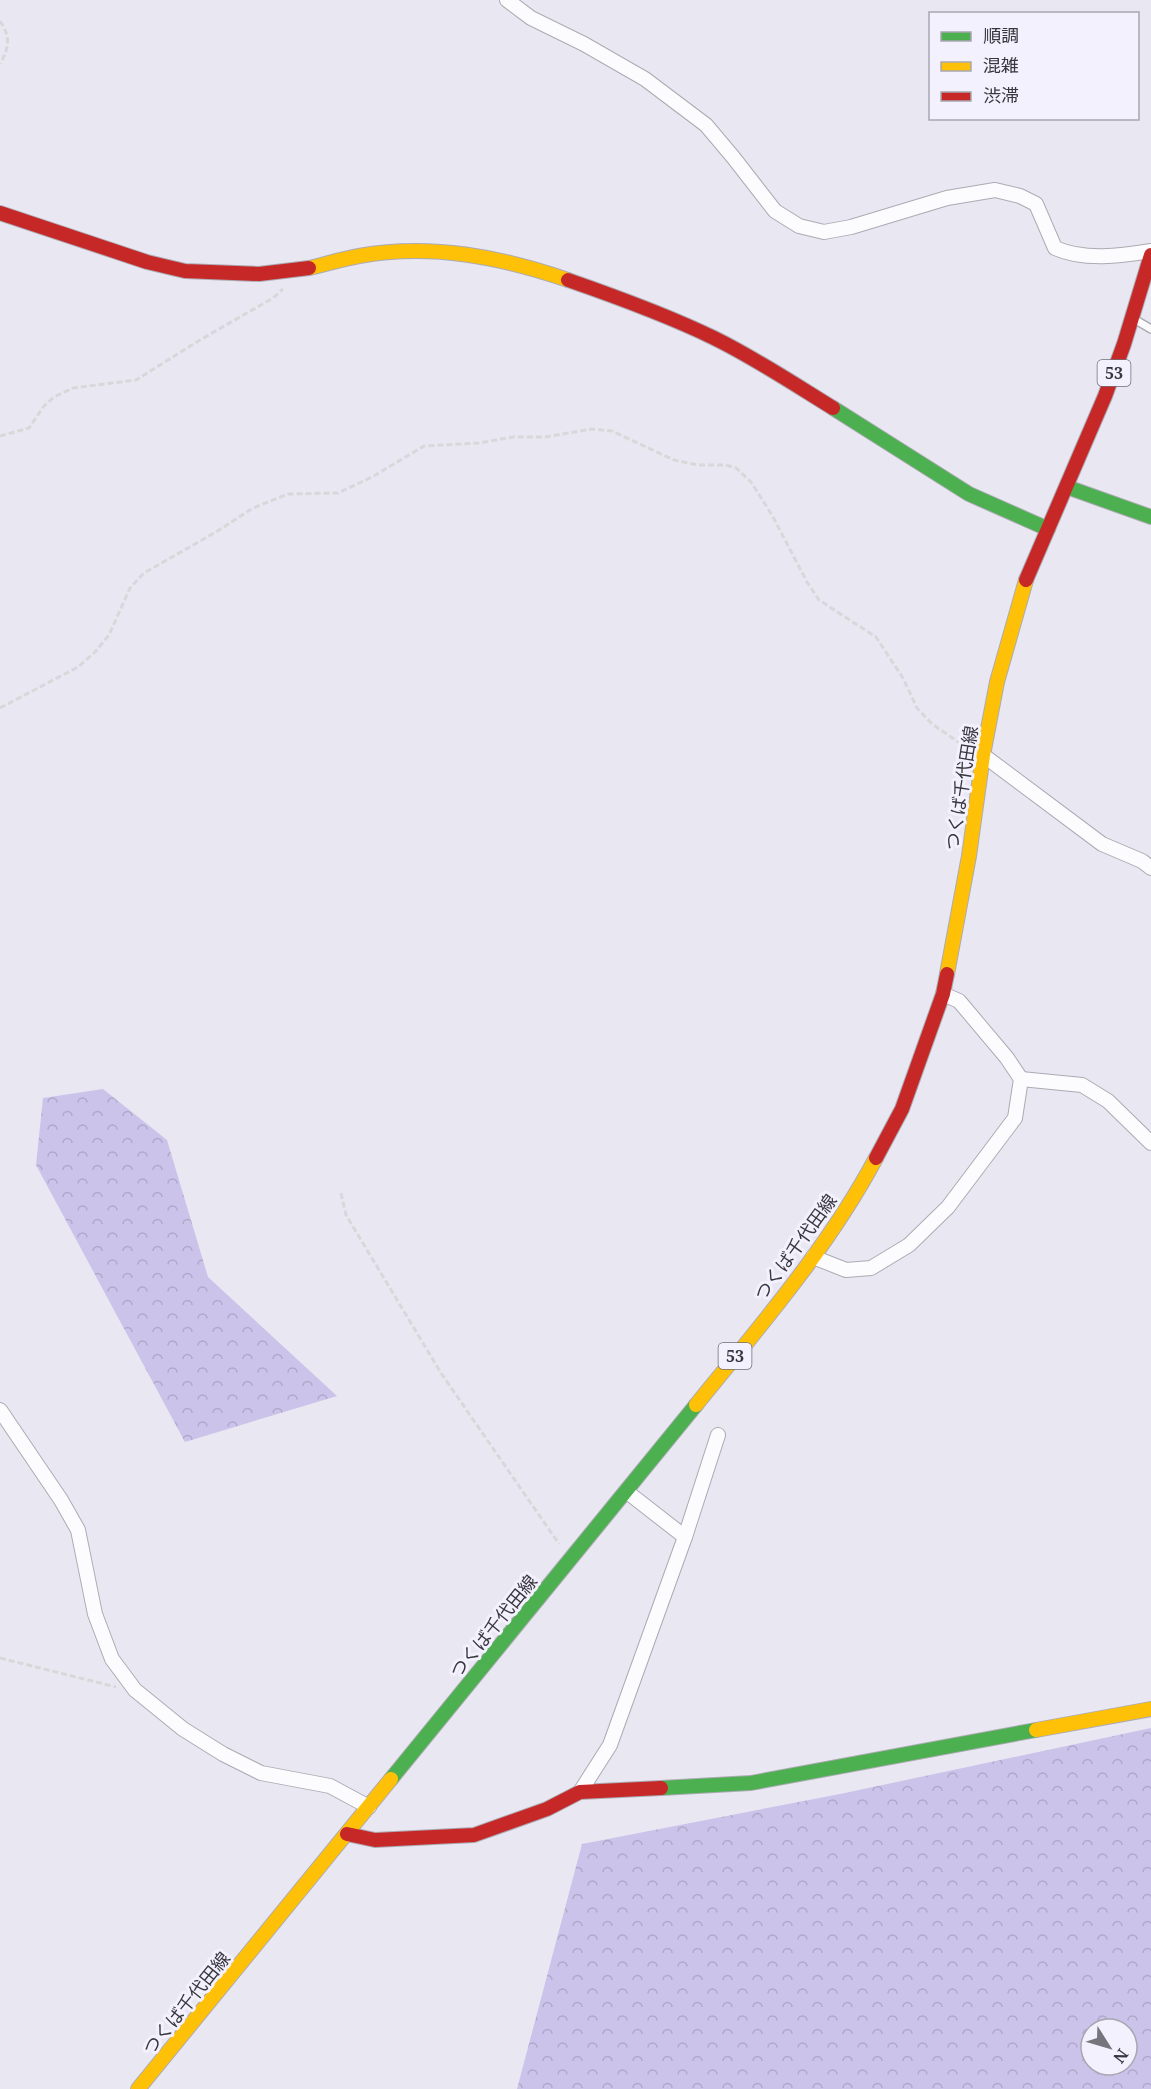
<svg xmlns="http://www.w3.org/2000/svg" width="1151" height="2089" viewBox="0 0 1151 2089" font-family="'Noto Serif','Noto Sans JP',serif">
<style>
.forest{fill:url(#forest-crowns);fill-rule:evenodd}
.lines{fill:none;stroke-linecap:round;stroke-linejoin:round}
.lane-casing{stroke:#acabb3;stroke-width:10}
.street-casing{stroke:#acabb3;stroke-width:16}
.fast-casing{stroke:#acabb3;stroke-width:16}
.slow-casing{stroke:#acabb3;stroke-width:16}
.jam-casing{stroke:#acabb3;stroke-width:16}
.path{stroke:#d8d8da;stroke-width:3;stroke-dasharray:6 3;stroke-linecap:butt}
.lane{stroke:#fcfbfd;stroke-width:7}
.street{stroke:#fcfbfd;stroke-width:14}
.fast{stroke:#4caf50;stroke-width:14}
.slow{stroke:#ffc107;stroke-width:14}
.jam{stroke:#c62828;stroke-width:14}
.labels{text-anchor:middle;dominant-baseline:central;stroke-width:6;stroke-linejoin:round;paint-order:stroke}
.shield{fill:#f3f1fd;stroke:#706f77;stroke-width:1.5}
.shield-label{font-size:16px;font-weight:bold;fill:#38373e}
.street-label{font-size:18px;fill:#38373e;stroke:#f3f1fd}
</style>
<defs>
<pattern id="forest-crowns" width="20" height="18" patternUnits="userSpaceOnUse" patternTransform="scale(1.5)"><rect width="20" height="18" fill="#cbc3ea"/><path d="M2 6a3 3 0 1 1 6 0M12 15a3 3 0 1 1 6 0" fill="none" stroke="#afa8ca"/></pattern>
</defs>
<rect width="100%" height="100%" fill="#e9e7f2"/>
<g class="forest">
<path d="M103,1089L167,1140L208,1277L337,1396L185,1442L36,1165L43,1098Z"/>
<path d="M1151,1728V2089H517L582,1844L840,1794ZM1091,2029H1127V2065H1091Z"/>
</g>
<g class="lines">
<g class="lane-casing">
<path id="lane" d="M1134,319L1151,329"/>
</g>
<g class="street-casing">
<g id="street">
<path d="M507,0L531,18L584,44L645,79L706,125L733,157L775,211L799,226L824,232L851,227L947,198L995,190L1020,196L1036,204L1055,248C1084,261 1121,256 1151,251"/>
<path d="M983,755L1102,844L1142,861L1151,868"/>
<path d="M1021,1079L1082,1085L1108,1101L1151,1143"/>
<path d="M813,1257L846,1270L871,1268L909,1245L948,1207L1015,1118L1021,1079L1007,1058L959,1001L943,994"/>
<path d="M0,1410L61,1500L78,1530L95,1614L112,1659L135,1690L183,1729L223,1754L261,1773L330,1786L369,1807"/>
<path d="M685,1537L718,1435"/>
<path d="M580,1792L610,1745L685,1537L626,1491"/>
</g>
</g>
<g class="fast-casing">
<g id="fast">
<path d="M833,408L969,494L1048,529"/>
<path d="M1067,487L1151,517"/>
<path d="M391,1779L696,1405"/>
<path d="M661,1788L751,1783L1036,1730"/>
</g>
</g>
<g class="slow-casing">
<g id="slow">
<path d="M309,268C326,264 342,259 359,256C431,243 501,257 568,280"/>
<path d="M947,974L969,856L983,755L997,682L1026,580"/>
<path d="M696,1405C760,1326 828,1248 876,1158"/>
<path d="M1036,1730L1151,1709"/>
<path d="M138,2089L391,1779"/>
</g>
</g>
<g class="jam-casing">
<g id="jam">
<path d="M0,213L147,262L185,271L259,274L309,268"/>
<path d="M568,280C617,297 667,315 714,338C755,358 794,384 833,408"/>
<path d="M1026,580L1105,396L1124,344L1151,255"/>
<path d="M876,1158L902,1109L943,994L947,974"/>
<path d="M347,1834L375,1840L474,1835L547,1809L580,1792L661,1788"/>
</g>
</g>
<g class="path">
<path d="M0,21C11,37 9,48 0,64"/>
<path d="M0,436L29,428L44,406L54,397L73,388L136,380L200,340L273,298L283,289"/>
<path d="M0,708L78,667L95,652L109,635L130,588L144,573L216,532L253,508L288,494L338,493L372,477L424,446L479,443L513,437H545L592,429L612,431L674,460L698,465H726L736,468L751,482L772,515L807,582L819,600L876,637L903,678L917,708L932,724L967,748"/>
<path d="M341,1193L346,1215L441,1373L559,1544"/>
<path d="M0,1658L116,1687"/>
</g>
<use href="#lane" class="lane"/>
<use href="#street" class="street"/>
<use href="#fast" class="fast"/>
<use href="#slow" class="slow"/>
<use href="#jam" class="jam"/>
</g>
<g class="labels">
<g class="shield">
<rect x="1097.5" y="360" width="33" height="26" rx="4.5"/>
<rect x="718.5" y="1343" width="33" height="26" rx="4.5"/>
</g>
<g class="shield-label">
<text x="1114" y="373">53</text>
<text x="735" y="1356">53</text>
</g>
<g class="street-label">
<text transform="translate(961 788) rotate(-81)">つくば千代田線</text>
<text transform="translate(795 1247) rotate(-54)">つくば千代田線</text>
<text transform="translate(493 1626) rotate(-51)">つくば千代田線</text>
<text transform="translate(186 2003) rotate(-51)">つくば千代田線</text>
</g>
</g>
<rect x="929" y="12" width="210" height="108" fill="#f3f1fd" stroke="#a8a7b1" stroke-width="1.5"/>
<rect x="941" y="32" width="30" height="9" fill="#4caf50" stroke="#a8a7b1" stroke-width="1.5"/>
<text x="983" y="42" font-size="18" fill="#38373e">順調</text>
<rect x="941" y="62" width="30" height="9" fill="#ffc107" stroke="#a8a7b1" stroke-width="1.5"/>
<text x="983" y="72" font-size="18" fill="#38373e">混雑</text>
<rect x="941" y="92" width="30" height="9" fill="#c62828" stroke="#a8a7b1" stroke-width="1.5"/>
<text x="983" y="102" font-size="18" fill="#38373e">渋滞</text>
<g transform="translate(1109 2047) rotate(127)"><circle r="28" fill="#f3f1fd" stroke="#a8a7b1" stroke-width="1.5"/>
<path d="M0-4.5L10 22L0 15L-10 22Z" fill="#76757d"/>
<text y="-9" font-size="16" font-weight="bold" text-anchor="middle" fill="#38373e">N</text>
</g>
</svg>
